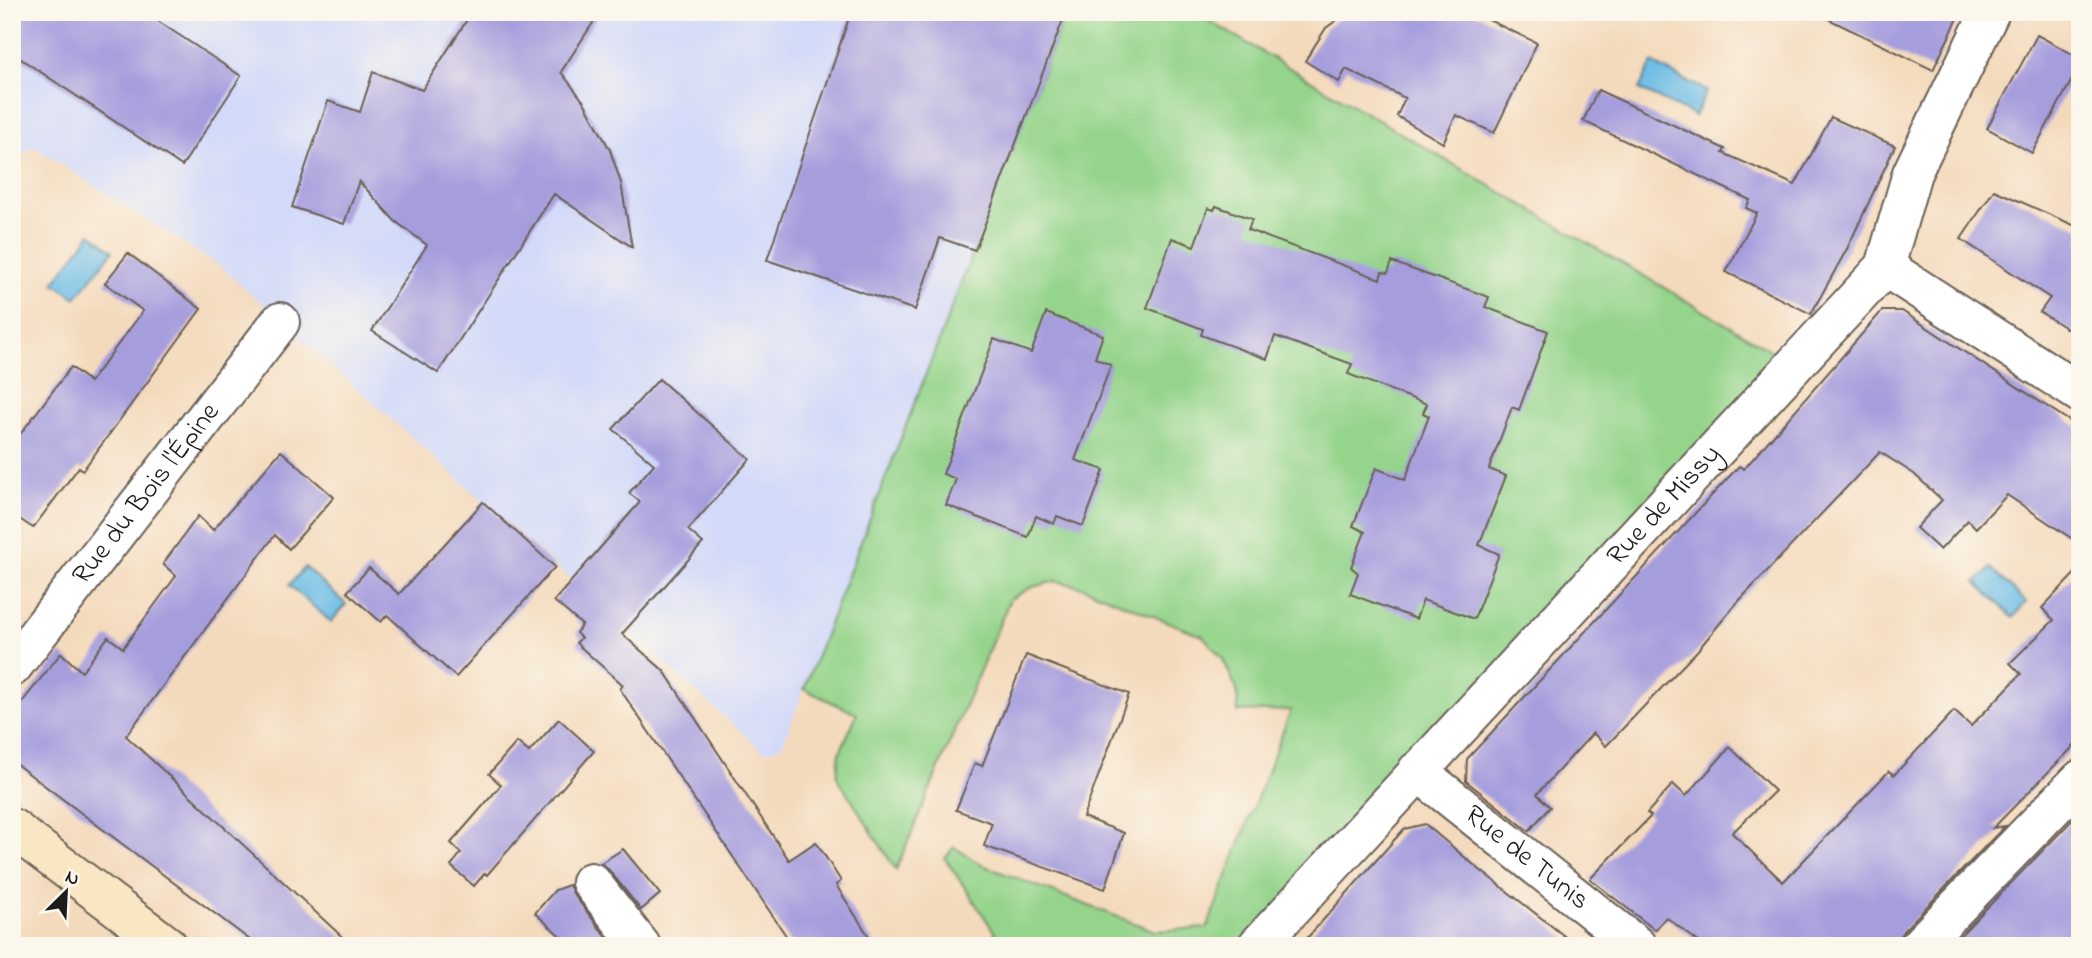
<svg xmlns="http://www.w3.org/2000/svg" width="2092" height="958" viewBox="0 0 2092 958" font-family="'Indie Flower',sans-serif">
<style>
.built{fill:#d2d9f9}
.green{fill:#94d48b;stroke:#587854;stroke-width:2}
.water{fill:#69bbe5;stroke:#426c80;stroke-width:2}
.building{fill:#a69ddd}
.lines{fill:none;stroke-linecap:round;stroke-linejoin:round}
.street-casing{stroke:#685e54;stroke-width:42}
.secondary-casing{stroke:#685e54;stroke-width:42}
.street{stroke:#fff;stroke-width:38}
.secondary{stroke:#f9e7c3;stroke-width:38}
.labels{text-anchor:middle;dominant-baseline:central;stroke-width:5;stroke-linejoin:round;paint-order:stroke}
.street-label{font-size:28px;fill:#1c1c1c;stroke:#fbf7ec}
</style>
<rect width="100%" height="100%" fill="#fbf7ec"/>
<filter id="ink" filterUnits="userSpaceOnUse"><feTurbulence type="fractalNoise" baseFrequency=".0143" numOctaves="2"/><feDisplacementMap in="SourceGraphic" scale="14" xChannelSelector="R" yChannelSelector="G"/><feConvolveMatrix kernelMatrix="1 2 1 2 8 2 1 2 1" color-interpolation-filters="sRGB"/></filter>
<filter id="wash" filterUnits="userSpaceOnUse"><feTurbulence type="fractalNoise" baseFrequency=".00686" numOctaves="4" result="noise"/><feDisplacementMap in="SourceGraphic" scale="28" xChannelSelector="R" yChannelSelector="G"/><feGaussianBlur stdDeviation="1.57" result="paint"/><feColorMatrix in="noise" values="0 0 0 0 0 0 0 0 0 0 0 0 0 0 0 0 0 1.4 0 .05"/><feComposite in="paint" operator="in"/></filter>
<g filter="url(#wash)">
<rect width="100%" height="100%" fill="#f4dabc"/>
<path class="built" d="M12,12H1066L782,746L764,752L221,267L34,147L21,155L12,149Z"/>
<path class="green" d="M1066,12H1194L1794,364L1257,946H1004L945,858L954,847L982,865L1155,931L1207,928L1291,710L1238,712L1237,690L1223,659L1203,636L1082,587L1056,581L1032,587L1010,599L896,870L837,777L839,754L857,714L804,689Z"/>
<g class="water">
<path d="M1652,63L1707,91L1695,116L1639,89Z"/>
<path d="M91,233L113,251L76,298L54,283Z"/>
<path d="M305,567L346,604L331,622L289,585Z"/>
<path d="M1991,568L2026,602L2013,618L1976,582Z"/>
</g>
<g id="blocks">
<g class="building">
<path d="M12,12H144L241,76L182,166L12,53Z"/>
<path d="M472,12H600L561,72L584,102L610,150L621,183L632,247L554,194L438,373L372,331L427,245L395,221L359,181L344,224L292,207L328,101L360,112L373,72L422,90Z"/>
<path d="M851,12H1066L975,250L940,238L915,310L767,260Z"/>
<path d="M1348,12H1472L1537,43L1494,133L1456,115L1443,143L1397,116L1405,98L1346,69L1339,82L1305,61L1326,28Z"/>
<path d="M1814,12H1961L1933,70Z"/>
<path d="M2037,35L2080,58V65L2032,153L1987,128Z"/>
<path d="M1598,90L1725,149L1723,153L1795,185L1831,117L1895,146L1848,247L1811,314L1726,272L1757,213L1746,208L1750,200L1583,121Z"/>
<path d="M1994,190L2080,228V337L2040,312L2050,298L1961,239Z"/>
<path d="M1216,206L1252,219L1248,230L1380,279L1382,272L1388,273L1392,262L1489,297L1485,307L1548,331L1519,410L1512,407L1489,469L1506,476L1479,545L1499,554L1474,619L1423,600L1416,619L1350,594L1358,573L1351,567L1365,532L1353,526L1376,468L1405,480L1429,416L1423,413L1427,404L1348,374L1352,364L1275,336L1267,359L1201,335L1203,329L1147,308L1172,238L1194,246L1208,208L1214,210Z"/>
<path d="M128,253L201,309L83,470L79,467L33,528L12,514V445L71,367L90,382L143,311L105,283Z"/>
<path d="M1882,311H1902L2080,428V544L2007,495L1976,528L1968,520L1940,550L1916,528L1942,500L1914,474L1880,452L1736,604L1697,651L1606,746L1593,733L1537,794L1550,807L1529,831L1466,781L1467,759L1739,466L1744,469Z"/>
<path d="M1046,313L1103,335L1095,358L1111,365L1075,460L1104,470L1083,526L1057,516L1054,524L1036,516L1028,537L946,505L956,479L943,474L994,339L1031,353Z"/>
<path d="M659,379L750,459L688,530L703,543L622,634L664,671L789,860L816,842L841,881L836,885L875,946H793L620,689L623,685L576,643L581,638L576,633L582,625L554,601L640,502L629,493L654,464L613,429Z"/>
<path d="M281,451L334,497L289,549L275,535L126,736L352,946H258L12,761V715L61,653L82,672L108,637L123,648L176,576L163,564L198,516L213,530Z"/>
<path d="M483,502L555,567L456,677L387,615L381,622L347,592L369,568L399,594Z"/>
<path d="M2080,568V740L1993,828L2005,826L1903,931L1898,946H1704L1666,917L1655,930L1590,879L1651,816L1647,813L1673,784L1686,796L1730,747L1775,791L1732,833L1783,882L1889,771L1894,775L1954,711L1971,726L2021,674L2010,663L2054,620L2042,608Z"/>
<path d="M1026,655L1129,694L1083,817L1124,833L1105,889L984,846L992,823L956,810L975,763L982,766Z"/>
<path d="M559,719L594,751L487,875L485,873L474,886L451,866L461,853L451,843L501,785L489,774L517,742L529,752Z"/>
<path d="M2080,812V946H1950Z"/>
<path d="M1425,824L1480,870L1577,946H1300L1404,829Z"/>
<path d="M623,849L660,894L641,910L608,869L601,863Z"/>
<path d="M569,885L574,895L607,938L598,946H571L535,913L555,890Z"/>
</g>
</g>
</g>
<g filter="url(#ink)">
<use href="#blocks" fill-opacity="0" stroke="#685e54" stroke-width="2"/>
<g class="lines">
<g class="street-casing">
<g id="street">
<path d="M1885,267L2080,393"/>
<path id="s1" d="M12,667L280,322"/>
<path id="s2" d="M1417,771L1637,946"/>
<path d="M591,882L641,946"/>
<path id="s3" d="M1257,946L1885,267L1912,173L1990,12"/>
<path d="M1919,946L2080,780"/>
</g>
</g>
<g class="secondary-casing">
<path id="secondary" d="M12,828L168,946"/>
</g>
<use href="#street" class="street"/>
<use href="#secondary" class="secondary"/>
</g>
</g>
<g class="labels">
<g class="street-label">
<text stroke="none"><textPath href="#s1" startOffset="219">Rue du Bois l'Épine</textPath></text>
<text stroke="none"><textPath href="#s3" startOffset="600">Rue de Missy</textPath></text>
<text stroke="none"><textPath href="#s2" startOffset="140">Rue de Tunis</textPath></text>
</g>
</g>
<rect width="2092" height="958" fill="none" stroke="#fbf7ec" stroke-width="42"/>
<g transform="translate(66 892) rotate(24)" stroke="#fbf7ec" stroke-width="5" paint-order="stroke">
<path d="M0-5L12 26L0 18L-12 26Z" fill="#1c1c1c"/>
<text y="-10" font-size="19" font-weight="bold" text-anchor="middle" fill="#1c1c1c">N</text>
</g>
</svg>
